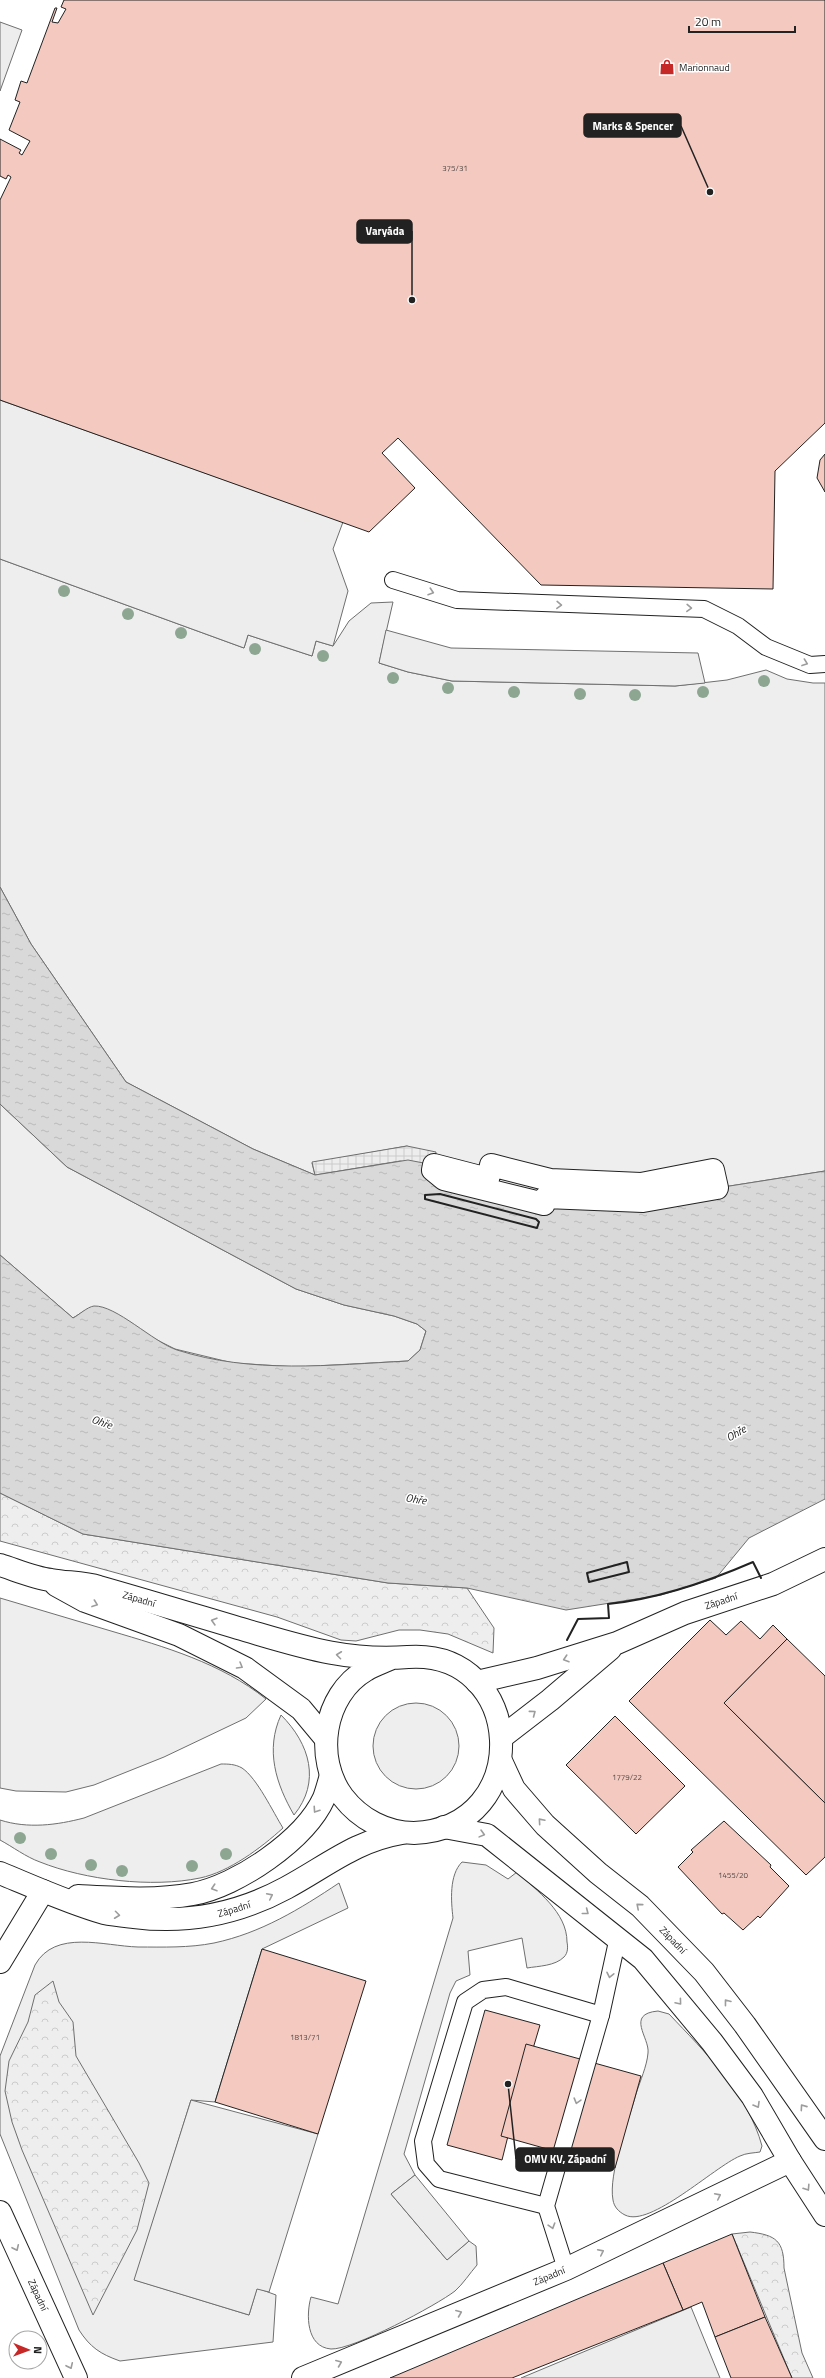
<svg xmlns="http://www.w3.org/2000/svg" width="825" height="2378" viewBox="0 0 825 2378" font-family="'Titillium Web',sans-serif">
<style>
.green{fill:#eee;stroke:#6f6f6f}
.forest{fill:url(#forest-crowns);stroke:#6f6f6f}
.parking{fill:#ededed;stroke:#6f6f6f}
.plaza{fill:url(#plaza-grid);stroke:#6f6f6f}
.water{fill:url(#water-ripples);stroke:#6f6f6f}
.building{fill:#f3c9c0;stroke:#222}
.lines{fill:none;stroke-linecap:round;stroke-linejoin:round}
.lane-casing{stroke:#222;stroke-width:18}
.street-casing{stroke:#222;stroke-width:24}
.secondary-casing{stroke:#222;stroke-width:24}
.lane{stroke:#fff;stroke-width:16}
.street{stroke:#fff;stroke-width:22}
.secondary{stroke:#fff;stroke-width:22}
.wall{stroke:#222;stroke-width:2}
.tree{fill:#8da692}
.oneway{stroke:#9c9c9c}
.labels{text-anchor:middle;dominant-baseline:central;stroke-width:3;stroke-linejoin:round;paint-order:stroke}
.number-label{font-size:8px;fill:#564c4a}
.poi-label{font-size:10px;fill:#222;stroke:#fff;text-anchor:start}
.street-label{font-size:10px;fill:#222;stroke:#fff}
.water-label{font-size:11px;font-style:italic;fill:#222;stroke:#fff}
.leader{fill:none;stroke:#222;stroke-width:1.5}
.callout-dot{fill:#222;stroke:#fff;stroke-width:1.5}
.callout{fill:#222;stroke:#222;stroke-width:1.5}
.callout-label{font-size:11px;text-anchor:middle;font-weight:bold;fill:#fff}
</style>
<defs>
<pattern id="forest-crowns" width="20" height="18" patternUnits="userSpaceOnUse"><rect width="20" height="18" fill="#eee"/><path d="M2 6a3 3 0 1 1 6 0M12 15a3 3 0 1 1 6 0" fill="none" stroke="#ccc"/></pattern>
<pattern id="plaza-grid" width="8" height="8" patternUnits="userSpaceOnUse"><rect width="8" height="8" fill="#ededed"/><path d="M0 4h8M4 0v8" fill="none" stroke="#cbcbcb"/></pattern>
<pattern id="water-ripples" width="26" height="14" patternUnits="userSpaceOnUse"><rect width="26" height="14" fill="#d9d9d9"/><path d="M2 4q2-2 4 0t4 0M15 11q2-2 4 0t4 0" fill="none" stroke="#bababa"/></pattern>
</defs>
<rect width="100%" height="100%" fill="#fff"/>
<g class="green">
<path d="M0,559L244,648L248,635L312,656L316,641L333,646L349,621L371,603L393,602L379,663L408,672L452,681L675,686L727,680L766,670L787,679L813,683H825V1171L717,1188L544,1204L407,1146L312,1163L315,1175L253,1149L126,1082L31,944L0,887Z"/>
<path d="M0,1104L67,1167L296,1289L344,1305L394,1316L417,1324L426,1331L420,1350L408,1361L296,1367L233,1363L175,1349L145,1334L130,1322L84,1311L73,1318L0,1255Z"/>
<path d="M0,1598C37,1609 74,1620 111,1631C165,1647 221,1663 266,1699L246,1718L164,1757L94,1785L66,1792L16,1791L0,1788Z"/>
<circle cx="416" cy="1746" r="43"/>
<path d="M281,1715C310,1744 321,1782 294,1815C276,1784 265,1750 281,1715Z"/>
<path d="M221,1764C228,1764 235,1764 242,1768C257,1778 273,1812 283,1828C261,1848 229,1872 200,1878C152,1888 85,1880 40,1862C26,1857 13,1847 0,1840V1820C28,1829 57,1825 84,1818Z"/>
<path d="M462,1862L486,1865L508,1879L517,1872C537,1891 567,1912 567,1942C568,1947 568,1953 564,1957C555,1966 539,1966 527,1968L522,1938L468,1951L470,1975L456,1981L450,1993L404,2154L415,2175L391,2194L447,2260L469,2241L476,2246L477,2265C470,2273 463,2284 455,2291C437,2305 353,2350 331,2349C306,2347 306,2314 311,2297L338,2304L453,1918C451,1901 449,1875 462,1862Z"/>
<path d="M339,1883L348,1908L262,1949L215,2102L191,2100L135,2280L249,2315L257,2288L276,2295L273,2342L120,2361C100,2354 90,2347 79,2330L0,2134V2056L35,1965C55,1929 104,1946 138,1947C163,1947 189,1948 214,1943C261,1933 300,1909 339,1883Z"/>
<path d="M658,2011L669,2014C705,2052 748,2094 762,2146L760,2152C754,2153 746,2153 740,2156C714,2167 650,2228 625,2215C619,2212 614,2207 613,2200C608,2174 629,2120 636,2094C640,2081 647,2066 648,2053C650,2038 625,2014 658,2011Z"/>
</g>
<g class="forest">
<path d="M0,1493L83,1534L388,1583L467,1588L494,1628L493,1653L448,1634L420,1630H399L356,1641L341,1640L277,1617L0,1541Z"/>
<path d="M53,1981L59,2002L73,2022L76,2056L139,2163L149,2183L137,2230L93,2315L22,2150L12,2122L5,2091L9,2061L28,2022L35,1995Z"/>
<path d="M750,2232C776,2235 784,2241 784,2268L802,2353L813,2378H792L732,2234Z"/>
</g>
<g class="parking">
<path d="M0,22L22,30L0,91Z"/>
<path d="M0,400L343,522L333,549L348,591L333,646L316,641L312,656L248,635L244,648L0,559Z"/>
<path d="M386,630L451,648L698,653L705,683L675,686L452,681L408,672L379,663Z"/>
<path d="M191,2100L318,2134L269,2292L257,2289L249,2315L134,2280Z"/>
<path d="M415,2175L469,2241L447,2260L391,2194Z"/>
<path d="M691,2307L720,2378H521Z"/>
</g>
<path class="plaza" d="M407,1146L436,1152L434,1165L400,1161L315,1175L312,1162Z"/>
<path class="water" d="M0,887L31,944L126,1082L253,1149L315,1175L408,1160L434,1165L543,1204L717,1188L825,1171V1499L749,1538L716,1578L661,1595L566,1610L467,1588L388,1583L83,1534L0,1493V1255L73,1318C79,1315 87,1307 94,1306C116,1305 153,1342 177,1350C252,1374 330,1365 408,1361L420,1350L426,1331L417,1324L394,1316L344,1305L296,1289L67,1167L0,1104Z"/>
<g class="building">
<path d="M64,0H825V423L775,471L773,589L541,585L398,438L382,453L415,488L369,532L0,400V200L11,177L8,175L6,179L0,176V139L21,150L19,153L22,155L30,141L9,130L20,102L15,100L21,81L27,83L55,8H57L52,22L58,23L66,9L61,7Z"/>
<path d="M825,454V492L817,478L820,460Z"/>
<path d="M710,1620L726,1635L741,1621L760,1639L773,1625L787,1639L724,1703L825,1803V1857L806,1875L629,1701Z"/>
<path d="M787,1639L825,1676V1803L724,1703Z"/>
<path d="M615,1716L685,1786L636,1834L566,1765Z"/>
<path d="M724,1821L771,1865L770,1867L789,1886L760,1918L758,1916L743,1930L724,1913L722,1914L678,1867L693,1852L691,1850Z"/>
<path d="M262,1949L366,1981L318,2134L215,2102Z"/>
<path d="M485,2010L540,2025L532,2052L537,2057L530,2059L527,2071L531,2076L514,2135L508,2136L502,2160L447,2145Z"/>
<path d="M526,2044L641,2076L615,2168L501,2136Z"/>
<path d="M732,2234L765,2317L715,2337L702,2302L683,2310L663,2263Z"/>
<path d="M663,2263L683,2310L512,2378H390Z"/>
<path d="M765,2317L792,2378H731L715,2337Z"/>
</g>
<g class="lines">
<g class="lane-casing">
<g id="lane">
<path d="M393,580L457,600L704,609L738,626L766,647L810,665L825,664"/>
<path d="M546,2206L439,2179L426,2164L423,2141L465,2002L483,1990L506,1987L601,2015"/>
<path d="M566,2269L546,2206L601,2015L618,1937"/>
</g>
</g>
<g class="street-casing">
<g id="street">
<path d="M434,1165L488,1179L491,1165L550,1180L641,1184L713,1170L717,1188L643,1201L546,1197L544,1204L444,1179L433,1170Z"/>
<path d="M477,1682L537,1668L617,1643L685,1613L773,1584L825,1559"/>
<path d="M502,1737L550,1700L610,1649"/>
<path d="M0,1873C34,1887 69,1903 104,1913C114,1915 125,1916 134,1917C189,1924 238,1914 286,1888C327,1866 355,1841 402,1833"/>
<path d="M78,1896C116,1898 155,1901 193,1894C237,1886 305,1840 324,1798C327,1790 329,1782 331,1775"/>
<path d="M0,1962L43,1891"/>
<path d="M0,2212L76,2378"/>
<path d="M303,2378L566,2269L790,2161"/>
</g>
</g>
<g class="secondary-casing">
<g id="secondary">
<path d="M0,1565C16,1570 34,1578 51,1580C67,1583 83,1582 99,1587C145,1600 191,1614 238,1628C297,1645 344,1662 408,1657C526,1649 536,1828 414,1833C386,1833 360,1819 343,1797C314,1759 323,1695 366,1670C374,1665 384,1662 392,1658"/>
<path d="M56,1585L85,1601L179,1635L245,1668L301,1709L326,1739"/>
<path d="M501,1761L514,1789L545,1825L598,1873L640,1906L704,1972L745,2025L825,2139"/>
<path d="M444,1827L487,1835L643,1959L712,2042L752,2096L790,2161L825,2215"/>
</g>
</g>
<use href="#lane" class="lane"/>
<use href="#street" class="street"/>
<use href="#secondary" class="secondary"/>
<g class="wall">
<path d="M440,1194L536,1219L539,1222L537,1228L425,1199V1195Z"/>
<path d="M627,1562L629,1572L589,1582L587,1573Z"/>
<path d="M567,1640L578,1619L609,1618L608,1604C658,1599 707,1582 753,1562L761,1578"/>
</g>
</g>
<g class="tree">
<circle cx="64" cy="591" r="6"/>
<circle cx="128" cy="614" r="6"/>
<circle cx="181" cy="633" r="6"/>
<circle cx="255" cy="649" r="6"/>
<circle cx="323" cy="656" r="6"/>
<circle cx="393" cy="678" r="6"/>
<circle cx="764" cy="681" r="6"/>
<circle cx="448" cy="688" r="6"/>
<circle cx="514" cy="692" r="6"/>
<circle cx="703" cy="692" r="6"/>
<circle cx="580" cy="694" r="6"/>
<circle cx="635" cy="695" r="6"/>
<circle cx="20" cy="1838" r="6"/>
<circle cx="51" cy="1854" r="6"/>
<circle cx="226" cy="1854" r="6"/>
<circle cx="91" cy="1865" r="6"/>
<circle cx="192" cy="1866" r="6"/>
<circle cx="122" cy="1871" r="6"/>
</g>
<defs><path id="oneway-chevron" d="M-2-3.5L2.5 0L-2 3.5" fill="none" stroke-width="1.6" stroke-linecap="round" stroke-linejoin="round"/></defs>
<g class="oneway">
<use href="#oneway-chevron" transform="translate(431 592) rotate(18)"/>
<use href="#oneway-chevron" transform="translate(559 605) rotate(2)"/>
<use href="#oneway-chevron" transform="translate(689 608) rotate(2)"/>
<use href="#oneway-chevron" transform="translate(805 663) rotate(20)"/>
<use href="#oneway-chevron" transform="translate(95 1604) rotate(20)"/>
<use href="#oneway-chevron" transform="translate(214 1621) rotate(-164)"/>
<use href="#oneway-chevron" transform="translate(339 1655) rotate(-173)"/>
<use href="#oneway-chevron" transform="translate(566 1659) rotate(162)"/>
<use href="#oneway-chevron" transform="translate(240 1666) rotate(30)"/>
<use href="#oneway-chevron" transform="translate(533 1713) rotate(-37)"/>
<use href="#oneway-chevron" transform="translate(316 1810) rotate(124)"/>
<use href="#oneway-chevron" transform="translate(541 1821) rotate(-131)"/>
<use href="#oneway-chevron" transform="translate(482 1834) rotate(15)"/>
<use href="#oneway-chevron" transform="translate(214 1888) rotate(162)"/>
<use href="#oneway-chevron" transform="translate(270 1896) rotate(-26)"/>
<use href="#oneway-chevron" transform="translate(639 1906) rotate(-139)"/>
<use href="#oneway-chevron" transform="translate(586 1912) rotate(38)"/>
<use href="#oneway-chevron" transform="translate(117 1915) rotate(7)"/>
<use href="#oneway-chevron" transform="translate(610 1975) rotate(102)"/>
<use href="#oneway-chevron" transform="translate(679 2002) rotate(50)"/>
<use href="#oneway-chevron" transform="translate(727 2002) rotate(-128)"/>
<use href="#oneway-chevron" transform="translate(577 2101) rotate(106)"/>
<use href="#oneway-chevron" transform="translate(757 2105) rotate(60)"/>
<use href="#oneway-chevron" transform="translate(803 2107) rotate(-125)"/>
<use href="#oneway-chevron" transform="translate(807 2188) rotate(57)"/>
<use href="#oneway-chevron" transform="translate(718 2196) rotate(-26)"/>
<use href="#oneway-chevron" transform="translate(552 2226) rotate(73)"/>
<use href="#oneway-chevron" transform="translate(16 2248) rotate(65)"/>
<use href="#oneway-chevron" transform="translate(601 2252) rotate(-26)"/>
<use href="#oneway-chevron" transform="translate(459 2313) rotate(-22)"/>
<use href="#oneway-chevron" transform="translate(339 2363) rotate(-22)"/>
<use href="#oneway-chevron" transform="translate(70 2366) rotate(65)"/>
</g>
<defs>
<g id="shop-bare" transform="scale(1.2)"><path d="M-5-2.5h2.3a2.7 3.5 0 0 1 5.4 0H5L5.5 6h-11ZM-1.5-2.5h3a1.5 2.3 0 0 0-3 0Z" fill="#c62828" stroke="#fff" stroke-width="2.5" paint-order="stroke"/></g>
</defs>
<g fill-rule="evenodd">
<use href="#shop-bare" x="667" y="67"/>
</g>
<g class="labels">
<g class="number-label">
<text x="455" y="168">375/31</text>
<text x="627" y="1777">1779/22</text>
<text x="733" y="1875">1455/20</text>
<text x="305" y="2037">1813/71</text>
</g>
<g class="poi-label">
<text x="679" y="67">Marionnaud</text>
</g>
<g class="street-label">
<text transform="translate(139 1599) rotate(16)">Západní</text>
<text transform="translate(721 1601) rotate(-18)">Západní</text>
<text transform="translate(234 1909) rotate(-17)">Západní</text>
<text transform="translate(673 1940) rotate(46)">Západní</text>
<text transform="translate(549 2276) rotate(-23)">Západní</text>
<text transform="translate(38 2295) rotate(65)">Západní</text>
</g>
<g class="water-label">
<text transform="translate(102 1422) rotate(20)">Ohře</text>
<text transform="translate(736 1433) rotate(-30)">Ohře</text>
<text transform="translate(416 1499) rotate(9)">Ohře</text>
</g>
</g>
<path class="leader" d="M710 192L681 126M412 300L412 231M508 2084L516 2159"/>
<g class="callout-dot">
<circle cx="710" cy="192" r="4"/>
<circle cx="412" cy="300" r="4"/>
<circle cx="508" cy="2084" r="4"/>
</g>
<g class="callout">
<rect x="584" y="114" width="97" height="23" rx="4"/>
<rect x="357" y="220" width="55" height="23" rx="4"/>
<rect x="516" y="2148" width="98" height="23" rx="4"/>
</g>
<g class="callout-label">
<text x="633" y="130">Marks &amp; Spencer</text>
<text x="385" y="235">Varyáda</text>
<text x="565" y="2163">OMV KV, Západní</text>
</g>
<g transform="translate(28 2350) rotate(91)"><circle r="19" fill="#ffffff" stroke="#a7a7a7"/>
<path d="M0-3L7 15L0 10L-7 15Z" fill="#c62828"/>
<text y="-6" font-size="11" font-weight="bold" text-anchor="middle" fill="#222222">N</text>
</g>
<path d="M689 26v6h106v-6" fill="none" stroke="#222222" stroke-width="2"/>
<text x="695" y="26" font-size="12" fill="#222222" stroke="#ffffff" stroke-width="3" paint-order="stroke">20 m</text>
</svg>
